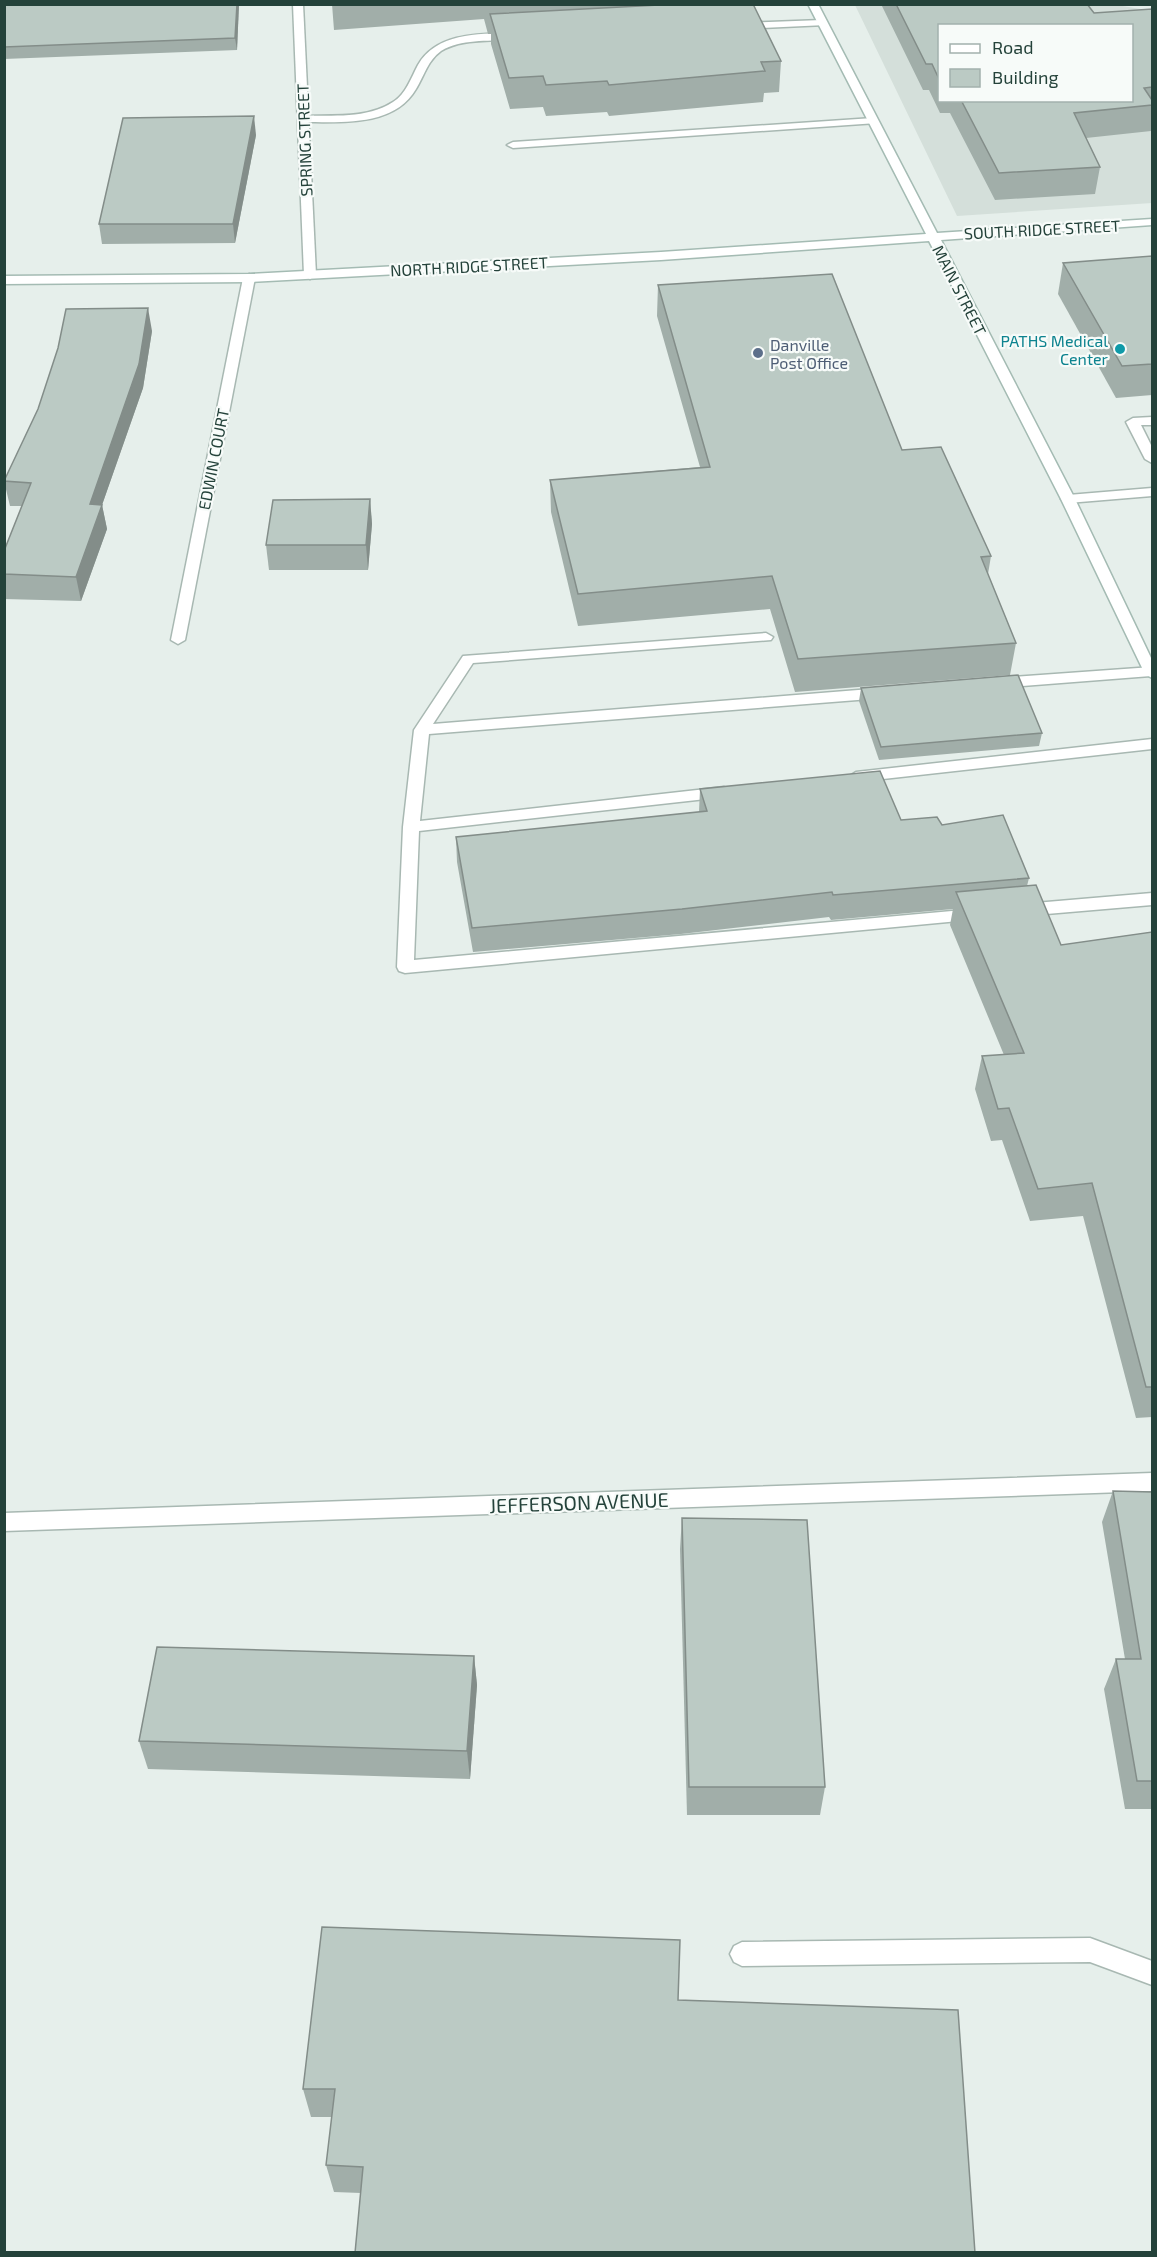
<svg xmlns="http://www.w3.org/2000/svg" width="1157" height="2257" viewBox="0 0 1157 2257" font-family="'Exo 2',sans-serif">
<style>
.built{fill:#d4dfda;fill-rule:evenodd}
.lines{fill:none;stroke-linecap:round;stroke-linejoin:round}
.lane-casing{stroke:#a8b8b2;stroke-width:3}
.street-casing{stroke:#a8b8b2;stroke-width:3}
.secondary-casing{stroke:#a4bbb3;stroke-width:3}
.lane{fill:#fff;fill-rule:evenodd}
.street{fill:#fff;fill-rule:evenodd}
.secondary{fill:#fff;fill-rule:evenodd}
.wall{fill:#a1aea9;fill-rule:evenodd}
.shaded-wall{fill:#838d89}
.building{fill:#bbcac4;stroke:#838d89;stroke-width:1.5}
.culture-dot{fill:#0f9aa8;stroke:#f7fbf9;stroke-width:2}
.service-dot{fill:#5c6f8a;stroke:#f7fbf9;stroke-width:2}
.labels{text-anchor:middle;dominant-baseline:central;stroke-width:4.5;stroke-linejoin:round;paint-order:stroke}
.far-street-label{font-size:16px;fill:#24423a;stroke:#f7fbf9}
.far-culture-label{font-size:16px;fill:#0d838f;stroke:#f7fbf9;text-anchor:end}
.far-service-label{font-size:16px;fill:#4e5e75;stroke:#f7fbf9;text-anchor:start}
.street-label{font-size:20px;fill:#24423a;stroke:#f7fbf9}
</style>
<rect width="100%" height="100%" fill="#e6efeb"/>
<path class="built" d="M1111,4L1152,11V203L957,216L855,5ZM940,26H1132V100H940Z"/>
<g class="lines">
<g class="lane-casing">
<g id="lane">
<path d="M822,20L827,23L826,25L740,29L735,26L740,23Z"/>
<path d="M514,33L518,34V38C493,43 464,37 441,51C428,60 424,76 416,89C394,127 341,122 303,122L298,119L303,116C332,115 367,119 393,102C406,94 411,78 418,65C437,32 481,34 514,33Z"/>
<path d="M873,118L877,119V123L513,148L507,145L513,142Z"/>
<path d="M1152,417V425H1141L1152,447V463L1145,459L1126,422L1133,418Z"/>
<path d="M1152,488V496L1068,503L1061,499L1068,495Z"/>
<path d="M766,633L773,637L771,640L473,663L433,724L883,688L890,693L883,698L429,734L420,821L724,787L732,792L724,797L419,831L414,960L974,909L980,911L982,915L980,919L405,973L399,971L397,967L403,827L414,730L463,656Z"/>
<path d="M1152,667L1151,676L997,688L990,683L997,678Z"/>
<path d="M1152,739V749L856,782L848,777L856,772Z"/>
<path d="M1152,893V905L1023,916L1017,914L1015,910L1017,906L1023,904Z"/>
<path d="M1090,1938L1152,1961V1985L1090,1962L742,1966L734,1962L730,1954L734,1946L742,1942Z"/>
</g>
</g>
<g class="street-casing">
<g id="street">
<path d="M293,4H303L316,275L310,279L304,275Z"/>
<path d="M249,274L255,278L185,640L178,644L171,640L243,278Z"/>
<path d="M1152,1473V1491L4,1531V1513Z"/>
</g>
</g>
<g class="secondary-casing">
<path id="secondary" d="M808,4H818L937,233L1152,219V225L941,240L1075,499L1152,660V678L1145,674L1061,499L929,241L661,260L249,282L4,284V276L249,274L661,252L926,234Z"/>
</g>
<use href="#lane" class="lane"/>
<use href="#street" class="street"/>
<use href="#secondary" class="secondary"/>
</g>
<g class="wall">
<path d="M4,4H239L237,50L4,59Z"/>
<path d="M332,4H773L753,6L781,61L779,92L764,93L763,102L609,116L607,112L546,116L543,107L510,109L491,44V34H488L484,19L334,30Z"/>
<path d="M881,4H1087L1094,13L1152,9V121L1151,131L1086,138L1100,167L1095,194L995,200L950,113H940L929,90H923ZM939,26L1131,100H939Z"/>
<path d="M256,135L235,243L102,244L99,224Z"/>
<path d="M1152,256V395L1116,398L1058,294L1063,263Z"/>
<path d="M658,285L902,450L991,556L988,574L1016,643L1010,675L795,692L770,609L578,626L551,512L550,480L700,467L657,316Z"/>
<path d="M152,331L143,388L102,505L107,529L81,601L4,599V551L22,506H10L4,481Z"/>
<path d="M370,499L372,524L368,570H269L266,545Z"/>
<path d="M861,688L1042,733L1039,746L879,760L859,701Z"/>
<path d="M700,789L901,820L942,825L1029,878L1027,886L1061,945L1152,932V1417L1136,1418L1083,1216L1030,1221L1002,1140L991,1141L975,1089L982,1056L1004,1055L950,925L953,909L831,920L829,917L681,934L473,952L457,862L456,837L699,812Z"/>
<path d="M1113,1491L1152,1492V1809H1125L1104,1689L1116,1659H1125L1102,1522Z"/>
<path d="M682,1518L825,1787L820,1815H687L680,1549Z"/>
<path d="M474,1656L477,1685L470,1779L148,1769L139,1741Z"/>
<path d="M680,1940L361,2193L334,2192L326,2165L332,2117H311L303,2089Z"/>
</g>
<g class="shaded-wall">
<path d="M237,4H239L237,50L235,38Z"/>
<path d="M254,116L256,135L235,243L233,224Z"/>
<path d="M148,308L152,331L143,388L102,505L107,529L81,601L76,577L90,504Z"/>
<path d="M370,499L372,524L368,570L366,545Z"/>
<path d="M474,1656L477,1685L470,1779L467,1751Z"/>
</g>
<g class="building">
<path d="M4,4H237L235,38L4,47Z"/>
<path d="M678,4H753L781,61L761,62L765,71L609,85L607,81L546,85L543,76L509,78L490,14Z"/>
<path d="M896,4H1087L1094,13L1152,9V87L1144,88L1152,100V105L1074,113L1100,167L999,173L961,100H1131V26H939V79L932,64H926Z"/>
<path d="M254,116L233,224H99L123,118Z"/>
<path d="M1152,256V364L1122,366L1063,263Z"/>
<path d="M832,274L902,450L941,447L991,556L981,557L1016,643L798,659L772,576L578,594L550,480L710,467L658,285Z"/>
<path d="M148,308L139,364L90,504L102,505L76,577L4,574V551L31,483L4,481L38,409L58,348L66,309Z"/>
<path d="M370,499L366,545H266L273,500Z"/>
<path d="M1018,675L1042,733L881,747L861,688Z"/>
<path d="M880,771L901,820L937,817L942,825L1003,815L1029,878L833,895L832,892L682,909L472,928L456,837L707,811L700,789Z"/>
<path d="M1036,885L1061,945L1152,932V1387H1146L1092,1183L1038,1189L1009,1108L998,1109L982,1056L1024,1053L956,892Z"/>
<path d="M1113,1491L1152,1492V1781H1137L1116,1659H1141Z"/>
<path d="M682,1518L807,1520L825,1787H689Z"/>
<path d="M157,1647L474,1656L467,1751L139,1741Z"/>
<path d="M322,1927L680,1940L678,2000L958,2010L975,2253H355L363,2167L326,2165L335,2089H303Z"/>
</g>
<circle class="culture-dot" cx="1120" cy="349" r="6"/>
<circle class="service-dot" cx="758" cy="353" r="6"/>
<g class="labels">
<g class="far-street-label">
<text transform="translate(304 140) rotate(-92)">SPRING STREET</text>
<text transform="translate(1042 229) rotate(-3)">SOUTH RIDGE STREET</text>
<text transform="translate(469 266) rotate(-3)">NORTH RIDGE STREET</text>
<text transform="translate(960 290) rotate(63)">MAIN STREET</text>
<text transform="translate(213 459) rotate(-79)">EDWIN COURT</text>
</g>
<g class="far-culture-label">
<text x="1108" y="340">PATHS Medical<tspan x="1108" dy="18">Center</tspan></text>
</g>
<g class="far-service-label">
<text x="770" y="344">Danville<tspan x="770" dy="18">Post Office</tspan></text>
</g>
<g class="street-label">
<text transform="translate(579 1502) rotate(-2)">JEFFERSON AVENUE</text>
</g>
</g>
<rect width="1157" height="2257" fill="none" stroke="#24423a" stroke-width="12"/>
<rect x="938" y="24" width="195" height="78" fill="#f7fbf9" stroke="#a3b1ad" stroke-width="1.5"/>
<rect x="950" y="44" width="30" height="9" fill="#ffffff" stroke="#a3b1ad" stroke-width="1.5"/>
<text x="992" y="54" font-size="18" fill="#24423a">Road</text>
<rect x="950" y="69" width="30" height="18" fill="#bbcac4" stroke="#a3b1ad" stroke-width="1.5"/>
<text x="992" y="84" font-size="18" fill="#24423a">Building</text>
</svg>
